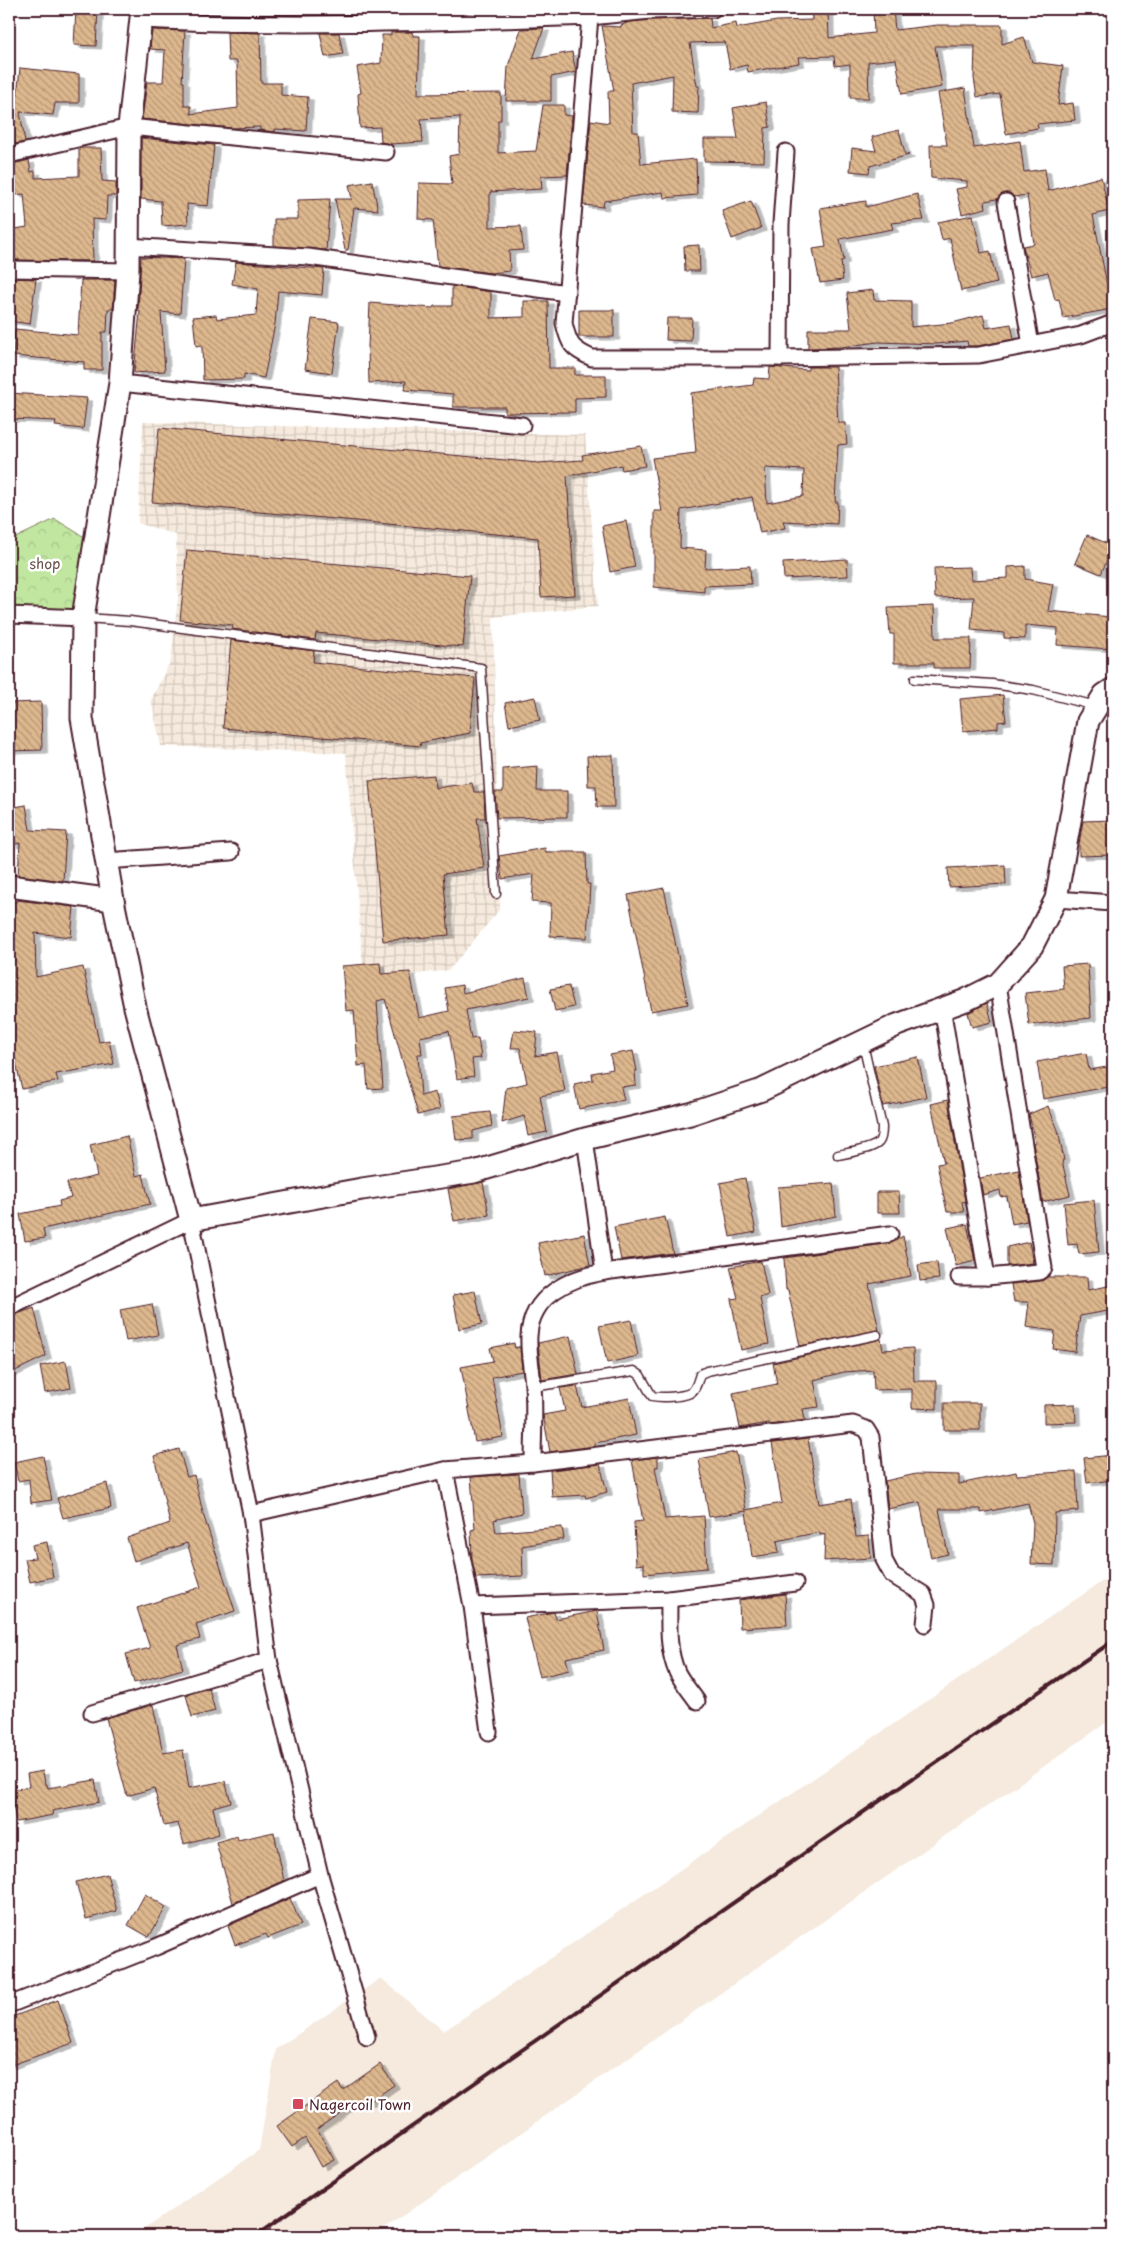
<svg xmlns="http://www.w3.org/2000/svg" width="1122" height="2245" viewBox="0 0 1122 2245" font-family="'Playpen Sans',sans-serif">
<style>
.built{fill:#f5eadd}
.industrial{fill:url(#industrial-grid)}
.forest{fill:url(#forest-crowns);stroke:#858266}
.building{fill:url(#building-back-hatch);stroke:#4a1f2b;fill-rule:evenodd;filter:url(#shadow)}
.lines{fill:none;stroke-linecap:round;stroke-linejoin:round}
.lane-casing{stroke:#4a1f2b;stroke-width:11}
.street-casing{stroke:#4a1f2b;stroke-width:19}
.secondary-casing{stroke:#4a1f2b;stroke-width:25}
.lane{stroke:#fff;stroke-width:8}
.street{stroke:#fff;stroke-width:15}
.secondary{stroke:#fff;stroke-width:21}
.rail{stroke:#4a1f2b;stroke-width:4}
.poi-dot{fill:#d1495b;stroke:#fff;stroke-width:2}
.labels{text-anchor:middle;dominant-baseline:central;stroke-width:5;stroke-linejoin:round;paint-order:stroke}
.park-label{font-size:14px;fill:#685148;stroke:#fff}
.poi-label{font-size:14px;fill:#4a1f2b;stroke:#fff;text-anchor:start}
</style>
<defs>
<pattern id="industrial-grid" width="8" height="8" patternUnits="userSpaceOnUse" patternTransform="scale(1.25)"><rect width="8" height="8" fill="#f5eadd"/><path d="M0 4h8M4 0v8" fill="none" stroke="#d4c8be"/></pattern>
<pattern id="forest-crowns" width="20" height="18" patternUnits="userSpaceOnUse" patternTransform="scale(1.25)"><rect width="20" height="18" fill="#c0e6a0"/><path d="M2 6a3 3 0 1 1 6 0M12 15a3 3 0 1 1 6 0" fill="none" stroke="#a6c58a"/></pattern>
<pattern id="building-back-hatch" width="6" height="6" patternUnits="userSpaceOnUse" patternTransform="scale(1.25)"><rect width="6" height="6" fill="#ddb88e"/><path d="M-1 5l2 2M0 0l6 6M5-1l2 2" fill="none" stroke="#b59574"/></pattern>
<filter id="shadow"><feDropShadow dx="5.5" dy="3" stdDeviation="0" flood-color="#0004"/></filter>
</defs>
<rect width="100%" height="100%" fill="#fff"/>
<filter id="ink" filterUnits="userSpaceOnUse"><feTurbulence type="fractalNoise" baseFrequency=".02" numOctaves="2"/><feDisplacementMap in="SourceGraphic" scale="10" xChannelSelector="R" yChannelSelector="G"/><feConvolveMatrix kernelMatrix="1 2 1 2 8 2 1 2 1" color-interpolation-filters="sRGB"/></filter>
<g filter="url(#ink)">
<path class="built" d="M1113,1574V1718L374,2236H134L259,2150L276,2049L381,1978L444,2031Z"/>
<path class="industrial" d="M143,422L585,435L598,606L493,617L500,909L449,970L364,981L346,753L161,746L151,700L171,660L178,597L176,535L138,523Z"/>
<path class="forest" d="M55,519L86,538L72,619L9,615V541Z"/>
<g class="building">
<path d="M76,9H98L96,46L74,45Z"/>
<path d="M154,9H190L189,13L154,11Z"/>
<path d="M315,9H339L338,14H316Z"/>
<path d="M390,9H411V13L390,14Z"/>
<path d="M811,9H828L829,38L874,33L873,9H893L895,30L938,25H1002V44L1024,37L1032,62L1063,66L1058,105L1073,103L1075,120L1037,124L1038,128L1006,134L1000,94L977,97L974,78L975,46H935L942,87L902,94L896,59L868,62L869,98H850V64L835,66L834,56L798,57L799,63L748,72L747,65L730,69L725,42L690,43L697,86H699L698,113L672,112L673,75L631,83L633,132H638L641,164L696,159L697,195L664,198L663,192L604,201L603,207L583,205L591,120L609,123L608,91H614L602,26L621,27V25L630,22L651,20L710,18L711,28L736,23L737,28L777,21L812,20Z"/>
<path d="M544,28L533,59L572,52L576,72L551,77V101H506L508,66L521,29Z"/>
<path d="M152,30L185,31L182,82H184V106H191V114L238,108L237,61H228L227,32L260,33L261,83H281V95L308,97L306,131L275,129V132L260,130V127L232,128L142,119L147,82H163L165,50L150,49Z"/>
<path d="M391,32H412L413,36H420L418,94L501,93V120H498V153L536,151L543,105H564V115L572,116L567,175L541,176L542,189L490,192V227L521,226L523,250L509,251L510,271L491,273L438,266L433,220L418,219L419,183L452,184L449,156L459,154L460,117L421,119L423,142L391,144L381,142L380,127L360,128L358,94L361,93L357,67L381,63L382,35H391Z"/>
<path d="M320,33H339L343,54L325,57Z"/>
<path d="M20,68L79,74V103H55L53,115L20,112L25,142L9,145V97H17Z"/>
<path d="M965,88L974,148L1020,141L1024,172L1045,169L1048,191L1101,177L1109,211L1093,215L1112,309L1063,318L1059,299L1055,300L1048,272L1031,276L1023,246L1034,244L1027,195L1014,197L1010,193H1004L997,199L985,201L986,208L962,214L956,189L967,187V181L931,178L930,145H947L938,93Z"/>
<path d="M766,102L770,127L765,128L764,162L704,161V139H738L733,108Z"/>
<path d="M899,130L905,154L909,155L870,166L869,173L850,171L852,148L876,151L872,137Z"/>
<path d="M141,138L214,145L208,206L187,204L188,224L162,226L161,201L141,199Z"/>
<path d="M79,148H101L102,181L116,182V196H107L106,220L92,219L93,261L9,260V230L27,227L24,194L16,195L13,164L29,160L31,172L35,171V178L79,176Z"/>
<path d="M372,181L378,210L354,208L348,250H345L335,199H352L349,185Z"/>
<path d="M917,194L924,220L891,223L893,229L840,239L844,260L841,261L843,280L820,283L813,249L826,247L820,208L866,201V207Z"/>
<path d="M330,199L326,250L274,246V219H298V200Z"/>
<path d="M751,201L761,228L732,239L722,211Z"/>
<path d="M973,215L981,253L990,251L997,283L961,291L950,238L942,240L938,222Z"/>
<path d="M699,245L700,271H685L684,246Z"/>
<path d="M141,257L184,259L180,314L161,312L165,371L134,373L140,311H138Z"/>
<path d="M236,262L324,269L322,295L278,291L275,324L264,378L244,374V379L203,380L202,345L196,346L193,317L216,315L217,319L256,315L258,289L232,284Z"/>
<path d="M9,278L36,279L30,324L9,321Z"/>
<path d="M81,280H115L113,309H108L107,332H102V370H84V362L13,356L15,329L78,335Z"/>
<path d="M452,286L491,292V318L524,317V301H548L549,368H575V375H606V397L575,398V412L505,413V407H453V394L405,390L406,381L369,383L368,347L370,303L433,308L434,306H452Z"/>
<path d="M873,290L874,300L911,301V327L952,323L983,315L986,328L1011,324L1014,339L978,346H968L967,341L937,344L878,342L841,347L808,348V329H851L847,293Z"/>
<rect x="579" y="310" width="35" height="27"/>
<path d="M667,318H692L691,341L666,340Z"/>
<path d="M312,319L339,322L332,373L305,369Z"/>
<path d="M770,367L808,370V367H835L838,423H845L847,444L838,445L835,502H838L837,524L783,521L785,528L760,533L752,497L681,510L680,548L706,550L705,568L750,566L751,584L704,586V592L654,587V511H662L652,458L696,453L691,393L753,385L754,378L769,379ZM765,468L804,470L803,496L767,503Z"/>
<path d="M9,393L87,398L83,429L55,426L56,421L9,419Z"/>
<path d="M159,428L538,463L583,460L582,455L641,446L645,466L622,470L621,465L567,476L575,595L541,597L538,538L152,502Z"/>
<path d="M626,521L635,567L610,572L602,526Z"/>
<path d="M1087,535L1113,546L1101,574L1075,563Z"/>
<path d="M187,550L470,576L463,647L316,633L315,640L232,629L233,625L180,620Z"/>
<path d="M847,559L848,576L784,579L783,563Z"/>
<path d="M1025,566V579L1053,584L1048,611L1111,617L1109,649L1057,645L1058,628L1025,625V639L1004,638V633L971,630L974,597L935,598L934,568L970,567L971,580L1008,578V567Z"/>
<path d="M934,606L935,638H971L970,668H934V663H894V634H890L888,608Z"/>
<path d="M231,640L314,651L313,662L475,678L470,733L420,743L421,746L223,728Z"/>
<path d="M1003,695L1006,721L998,722V728L963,731L960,699Z"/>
<path d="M535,697L540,720L509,726L505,703Z"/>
<path d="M41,702L42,750L9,751V703Z"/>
<path d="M613,755L614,807H597L596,786H588L587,756Z"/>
<path d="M538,766L537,791H567V817L497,818L495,792H503V769Z"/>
<path d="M434,775L435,788L472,783L474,792H484L485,818H477L484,868L443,874L449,935L383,941L369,781Z"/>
<path d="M26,805L30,830L66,832L63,881L18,875L20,843L12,845L9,829V808Z"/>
<path d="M1113,820V855L1079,856V844L1083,821Z"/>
<path d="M545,848L546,852H586L587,884H590L587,938L550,936L551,903L532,902L534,874L502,879L499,856Z"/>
<path d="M1005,865L1006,884L949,887L948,868Z"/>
<path d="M664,888L688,1004L651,1011L628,895Z"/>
<path d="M17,900L74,907L71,937L35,933L36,977L83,967L99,1042L109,1040L114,1064L56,1074L58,1081L22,1089L9,1034V962H13V902H16Z"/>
<path d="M380,963L381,974L410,972L419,1018L449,1011L445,988L462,985L463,993L525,978L529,997L466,1010L471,1039L478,1038L481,1058L472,1059L474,1076L457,1079L449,1031L420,1037L422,1054H418L421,1096L435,1092L440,1109L418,1115L385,999L377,1001L383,1088L368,1089L366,1065L358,1066L354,1010L346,1011L342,966Z"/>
<path d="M1088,964L1091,1018L1029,1025L1025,993L1064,989L1062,966Z"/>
<path d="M569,986L574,1007L555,1011L550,989Z"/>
<path d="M987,1003L992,1022L972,1027L968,1013Z"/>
<path d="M514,1030L537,1032L535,1056L557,1052L565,1091L540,1096L547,1132L528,1136L524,1116L502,1123L506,1088L527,1083L520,1048H511Z"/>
<path d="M633,1051L637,1071H635L636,1085L621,1087L624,1100L579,1109L574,1084L593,1080L592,1073L613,1069L610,1055Z"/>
<path d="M1086,1053L1089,1070L1113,1066V1086L1043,1099L1037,1062Z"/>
<path d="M918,1057L926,1097L883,1106L874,1066Z"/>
<path d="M948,1100L965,1201L962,1202L964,1212H947L937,1164L944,1163L931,1104Z"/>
<path d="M1048,1106L1058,1130L1064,1160L1062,1161L1070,1195L1043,1202L1033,1143L1035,1142L1029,1114Z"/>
<path d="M490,1112L492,1126L473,1131V1139L456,1140L453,1116Z"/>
<path d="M127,1136L136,1176L143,1174L150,1204L43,1229L45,1238L25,1241L20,1214L60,1206L59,1201L71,1198L67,1183L97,1176L90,1145Z"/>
<path d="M1019,1170L1027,1221L1012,1224L1007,1196L1001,1197L1000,1190L983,1195L980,1178Z"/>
<path d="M745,1178L756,1232L730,1237L720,1183Z"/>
<path d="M483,1182L489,1215L454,1221L448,1189Z"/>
<path d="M833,1183L836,1216L781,1227L778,1187Z"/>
<path d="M877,1192H899L900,1213H877Z"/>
<path d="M1094,1200L1099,1252L1079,1254L1077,1244L1068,1245L1064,1203Z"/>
<path d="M665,1217L673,1253L621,1260L614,1227Z"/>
<path d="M967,1224L975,1261L956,1266L947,1228Z"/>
<path d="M584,1234L590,1265L545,1276L538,1243Z"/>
<path d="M903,1236L911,1276L869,1284L879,1330L800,1346L788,1290H786L784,1258L891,1243Z"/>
<path d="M1029,1242L1033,1263L1007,1266V1247Z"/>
<path d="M761,1261L768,1295L760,1298L769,1344L741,1350L731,1299L738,1298L730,1267Z"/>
<path d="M937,1262L939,1279L920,1281L918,1265Z"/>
<path d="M1047,1277H1087L1088,1290L1113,1285V1310L1080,1316L1075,1352L1053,1349L1055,1331L1026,1327L1029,1302H1014L1011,1284L1040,1281Z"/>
<path d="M475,1291L482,1324L459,1329L453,1295Z"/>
<path d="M152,1304L158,1335L126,1341L120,1310Z"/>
<path d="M34,1308L46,1356L9,1374V1317Z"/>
<path d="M631,1320L638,1356L607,1363L599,1326Z"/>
<path d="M570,1336L578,1374L542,1380L538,1343Z"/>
<path d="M881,1339L883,1350L913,1348L914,1381H937V1409L912,1408V1389L874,1390L873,1370L844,1372L814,1380L819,1407L803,1409L805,1420L769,1425V1423L740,1428L733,1393L777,1384L773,1363Z"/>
<path d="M514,1343L515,1348L520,1347L522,1371L492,1377L503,1437L475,1442L461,1367L493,1361L490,1348Z"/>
<path d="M66,1361L71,1388L45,1393L40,1366Z"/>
<path d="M577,1386L582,1407L629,1398L636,1435L595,1443V1446L550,1452L543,1415L565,1411L560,1388Z"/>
<rect x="944" y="1403" width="36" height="27"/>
<path d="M1075,1404L1076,1422L1044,1423V1405Z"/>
<path d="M808,1439L819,1504L851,1499L856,1537L869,1536L871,1558L824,1561L825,1534L820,1535V1532L777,1541L779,1553L752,1557L746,1511L709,1517L699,1459L736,1452L746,1510L782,1503L772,1443Z"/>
<path d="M179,1449L187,1477L194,1475L204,1517L235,1611L196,1624L200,1639L177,1645L183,1669L134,1683L126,1654L150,1648L137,1608L201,1587L187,1543L134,1561L127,1538L170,1523L154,1456Z"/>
<path d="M1113,1455V1480L1087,1483L1084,1458Z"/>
<path d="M43,1456L52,1500L31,1503L29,1479L18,1481L14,1462Z"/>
<path d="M658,1457V1467H655L665,1519L704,1516L707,1568L644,1574V1564L636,1565L634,1522L643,1521L632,1460Z"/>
<path d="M600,1464L607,1492L586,1498L585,1495L552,1497L550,1470Z"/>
<path d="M1076,1471L1078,1511L1055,1513L1054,1565L1031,1564L1033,1523L1028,1503L981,1513V1509H939L948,1554L931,1558L920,1502L888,1509L885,1481L916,1474L959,1475V1484L1016,1472L1017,1475Z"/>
<path d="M519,1474L522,1513L494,1520L496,1532L562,1527L564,1539L522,1546L523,1576L476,1578L472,1560L471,1530L475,1529L471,1477Z"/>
<path d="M107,1483L111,1508L63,1518L57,1498Z"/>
<path d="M47,1542L53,1577L30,1582L25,1559L35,1558L32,1545Z"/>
<path d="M785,1594L787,1625L740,1628L739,1600Z"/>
<path d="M597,1611L604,1650L566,1658L569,1670L540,1677L525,1618L554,1612L556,1619Z"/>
<path d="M209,1688L215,1711L192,1717L186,1695Z"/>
<path d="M153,1705L163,1753L183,1750L189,1788L225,1781L231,1802L213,1807L219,1834L184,1844L178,1823L164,1826L154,1788L127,1796L106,1718Z"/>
<path d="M43,1771L45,1784H47L48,1788L95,1780L99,1802L52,1811L53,1815L16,1822L11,1790L29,1787L27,1774Z"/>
<path d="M274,1832L284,1881L233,1903L216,1842L237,1836L238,1840Z"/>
<path d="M107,1874L117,1911L86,1919L76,1882Z"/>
<path d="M145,1894L166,1907L149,1937L128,1925Z"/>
<path d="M290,1898L301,1925L268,1938L266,1934L235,1945L228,1926Z"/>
<path d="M58,2000L73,2043L9,2066V2018Z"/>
<path d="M380,2064L394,2085L368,2103L363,2097L317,2129L334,2160L321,2167L305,2138L292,2147L277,2126L338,2083L343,2090Z"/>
</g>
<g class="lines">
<g class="lane-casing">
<g id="lane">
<path d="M85,618L130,621L481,668L496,894"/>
<path d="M915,679L992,684L1033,690L1096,706"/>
<path d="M838,1155C847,1153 874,1149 879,1142C882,1138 882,1132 882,1127L863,1044"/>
<path d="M533,1387L634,1371L640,1375L652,1396C661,1398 681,1397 690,1393C696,1390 698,1380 700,1374L707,1371L877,1335"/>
</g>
</g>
<g class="street-casing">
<g id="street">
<path d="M591,9L590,17L650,11L656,9"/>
<path d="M650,11L713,9"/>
<path d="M141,20C291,28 441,22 590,17L564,323C569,345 572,349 592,358H780L979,355L1081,335L1113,323"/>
<path d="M9,155L129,127L386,152"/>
<path d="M1006,202L1031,345"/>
<path d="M127,246L308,257L567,293"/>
<path d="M9,269L128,271"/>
<path d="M780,358L781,224L786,152"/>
<path d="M120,383L522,425"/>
<path d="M9,615L83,618"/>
<path d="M106,861L231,852"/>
<path d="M1056,899L1113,903"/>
<path d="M942,1007L987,1277"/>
<path d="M585,1139L604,1272"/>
<path d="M959,1277H987L1039,1272L1044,1268L998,984"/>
<path d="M9,1308L191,1220L251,1514L269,1660L320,1875L367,2037"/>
<path d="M533,1463C533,1437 535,1411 533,1386C532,1369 528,1353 529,1336C531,1295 570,1278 604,1272L890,1234"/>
<path d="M445,1470L472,1606L489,1732"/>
<path d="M251,1514L445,1470L533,1463L853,1424L866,1429L871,1437L884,1560L892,1575L923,1594L927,1605L925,1624"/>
<path d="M669,1599C669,1624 667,1649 677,1672C682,1682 690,1691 697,1701"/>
<path d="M472,1606L669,1599L795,1583"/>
<path d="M92,1713L269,1660"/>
<path d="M9,2005L156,1947L320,1875"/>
</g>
</g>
<g class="secondary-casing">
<g id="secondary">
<path d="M142,9L129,127L128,271L120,383L83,618L82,718L113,900L135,1007L191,1220L362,1189L474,1172L585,1139L690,1114L762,1090L897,1025L966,1000L998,984L1032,946L1056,899L1088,721L1104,695L1113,689"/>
<path d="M9,886L113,900"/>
</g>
</g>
<use href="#lane" class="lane"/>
<use href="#street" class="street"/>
<use href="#secondary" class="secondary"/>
<path class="rail" d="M255,2236L865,1811L1113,1641"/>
</g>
</g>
<rect class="poi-dot" x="292" y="2098" width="12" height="12" rx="2.5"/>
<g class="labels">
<g class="park-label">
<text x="45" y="563">shop</text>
</g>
<g class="poi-label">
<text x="309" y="2104">Nagercoil Town</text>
</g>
</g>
<rect width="1122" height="2245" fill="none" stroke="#fff" stroke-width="30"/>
<rect x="15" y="15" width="1092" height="2215" fill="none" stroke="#4a1f2b" stroke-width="2" filter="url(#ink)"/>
</svg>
